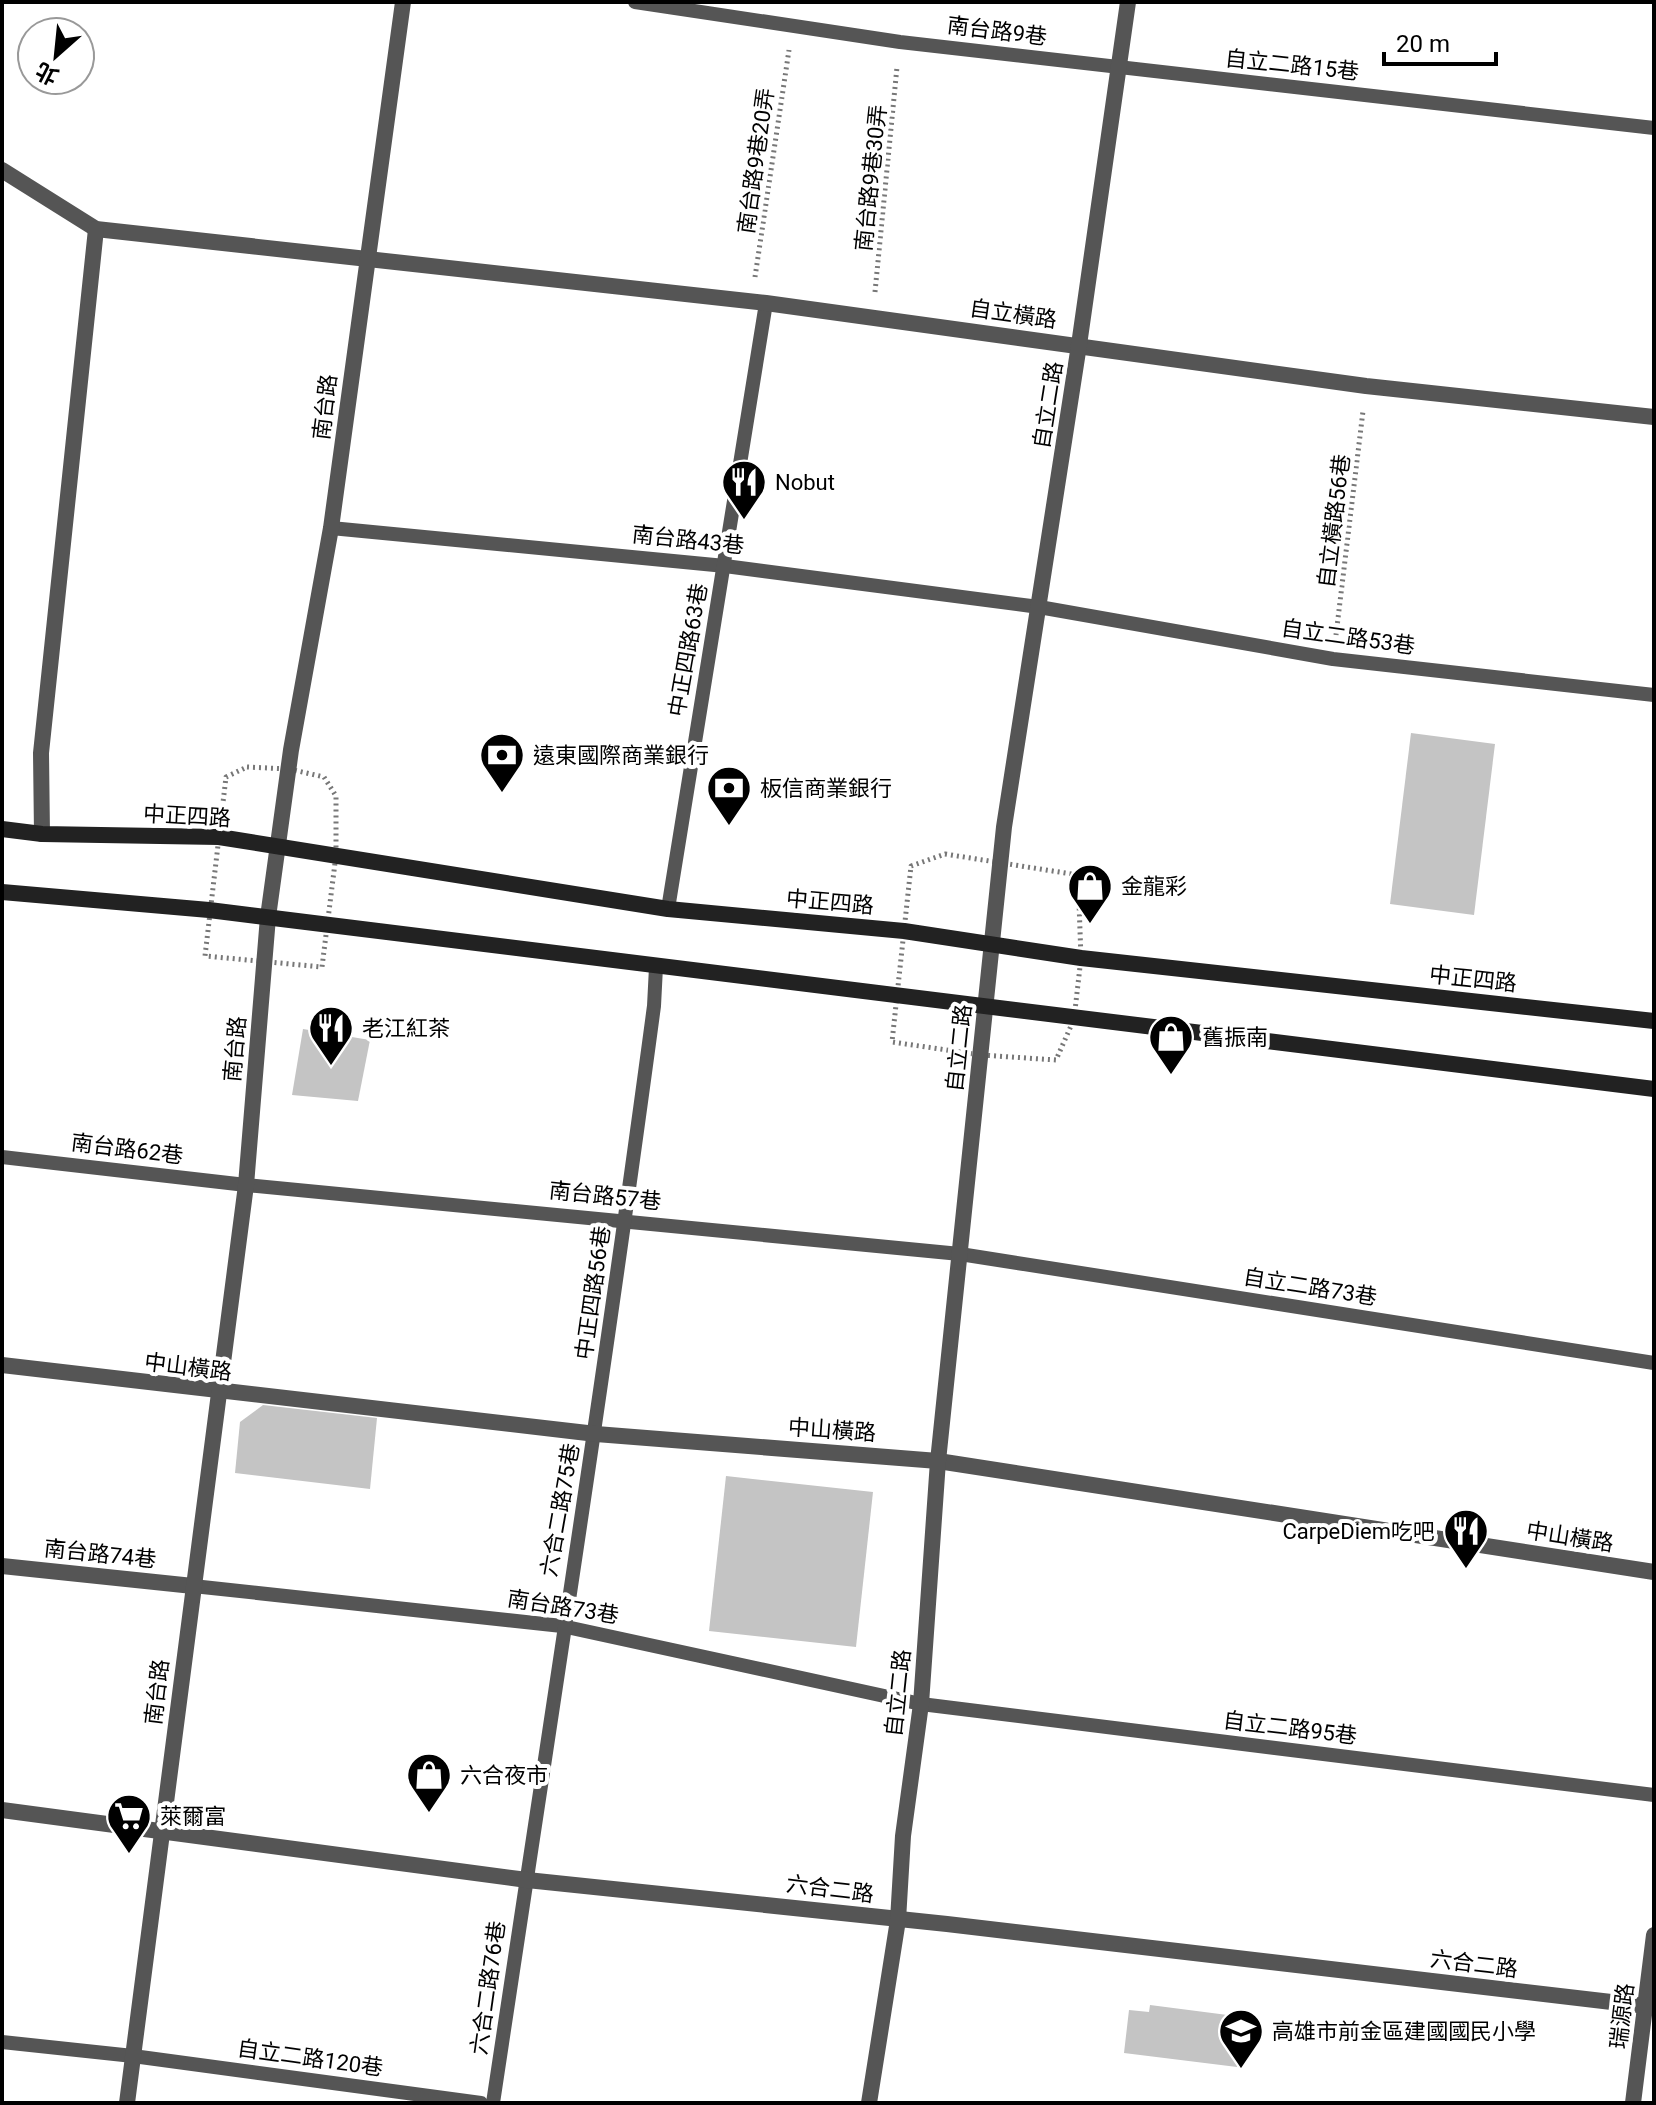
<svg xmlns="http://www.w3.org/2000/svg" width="1656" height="2105" viewBox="0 0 1656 2105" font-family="Roboto,'Noto Sans TC',sans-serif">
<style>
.building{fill:#c4c4c4}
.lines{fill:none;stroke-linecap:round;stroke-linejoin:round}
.path{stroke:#777;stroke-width:5;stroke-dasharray:2 4;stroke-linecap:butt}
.lane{stroke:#555;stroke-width:14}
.street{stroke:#555;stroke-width:16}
.secondary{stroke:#222;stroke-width:16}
.labels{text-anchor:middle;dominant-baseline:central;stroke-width:8;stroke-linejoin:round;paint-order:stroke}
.street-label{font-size:22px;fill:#000;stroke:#fff}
.poi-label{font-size:22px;fill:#000;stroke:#fff;text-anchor:start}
</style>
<rect width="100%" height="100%" fill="#fff"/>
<g class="building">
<path d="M1411,733L1495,744L1474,915L1390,904Z"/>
<path d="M303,1029L370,1040L358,1101L292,1095Z"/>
<path d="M263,1405L377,1418L370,1489L235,1473L240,1422Z"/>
<path d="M726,1476L873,1492L856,1647L709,1631Z"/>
<path d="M1150,2005L1243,2017L1237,2067L1124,2053L1129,2010L1149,2012Z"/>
</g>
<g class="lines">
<g class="path">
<path d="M755,277L789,50"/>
<path d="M875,292L897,67"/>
<path d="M1336,635L1363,411"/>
<path d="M247,767L289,769L324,777L336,796V855L322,967L205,956L226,777Z"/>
<path d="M945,854L1078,875L1081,958L1074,1019L1056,1060L981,1055L892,1042L911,866Z"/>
</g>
<g class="lane">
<path d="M635,2L900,42L1654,128"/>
<path d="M331,528L725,566L1039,607L1333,659L1654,695"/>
<path d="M668,909L766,303"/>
<path d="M2,1157L246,1185L960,1254L1654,1363"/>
<path d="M193,1586L562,1626L921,1704L1654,1795"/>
<path d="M2,2042L133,2056L481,2103"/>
<path d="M493,2103C548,1737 605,1373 654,1006L656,967"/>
</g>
<g class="street">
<path d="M2,170L96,229L766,303L1366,386L1654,417"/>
<path d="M42,834L41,753L96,229"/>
<path d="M2,1365L596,1434L938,1461L1654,1572"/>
<path d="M2,1566L193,1586"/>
<path d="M2,1810L527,1880L947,1924L1654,2007"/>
<path d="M127,2103L246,1185L268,917L291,750L331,528L403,2"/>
<path d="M869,2103L898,1920L903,1836L921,1704L938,1461L1004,827L1079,345L1128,2"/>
<path d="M1633,2103L1654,1935"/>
</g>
<g class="secondary">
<path d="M2,829L42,834L219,837L668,909L904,931L1081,958L1654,1021"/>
<path d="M2,892L209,910L1654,1089"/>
</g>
</g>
<defs>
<g id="restaurant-pin" transform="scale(2.3)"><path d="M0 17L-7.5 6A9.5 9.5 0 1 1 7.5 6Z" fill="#000" stroke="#fff"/><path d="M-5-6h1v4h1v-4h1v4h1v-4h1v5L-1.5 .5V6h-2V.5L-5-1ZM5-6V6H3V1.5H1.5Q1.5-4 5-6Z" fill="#fff"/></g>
<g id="bank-pin" transform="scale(2.3)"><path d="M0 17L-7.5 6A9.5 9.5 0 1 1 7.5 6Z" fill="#000" stroke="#fff"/><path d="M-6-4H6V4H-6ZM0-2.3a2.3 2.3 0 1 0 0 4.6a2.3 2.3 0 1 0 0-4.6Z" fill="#fff"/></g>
<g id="shop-pin" transform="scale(2.3)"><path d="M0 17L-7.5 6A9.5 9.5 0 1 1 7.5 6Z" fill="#000" stroke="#fff"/><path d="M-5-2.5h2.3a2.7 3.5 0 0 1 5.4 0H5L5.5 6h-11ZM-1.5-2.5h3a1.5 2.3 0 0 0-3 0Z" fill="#fff"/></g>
<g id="supermarket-pin" transform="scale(2.3)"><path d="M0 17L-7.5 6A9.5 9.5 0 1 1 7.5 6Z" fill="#000" stroke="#fff"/><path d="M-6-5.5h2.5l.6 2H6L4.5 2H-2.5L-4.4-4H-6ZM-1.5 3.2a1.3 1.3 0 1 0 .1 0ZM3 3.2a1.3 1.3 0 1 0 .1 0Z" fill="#fff"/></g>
<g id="school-pin" transform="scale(2.3)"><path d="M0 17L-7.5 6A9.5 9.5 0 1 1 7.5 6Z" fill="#000" stroke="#fff"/><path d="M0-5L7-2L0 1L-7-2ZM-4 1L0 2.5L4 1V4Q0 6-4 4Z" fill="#fff"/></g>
</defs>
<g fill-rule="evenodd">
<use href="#restaurant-pin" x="744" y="482"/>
<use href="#bank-pin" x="502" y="755"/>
<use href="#bank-pin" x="729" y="788"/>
<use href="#shop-pin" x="1090" y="886"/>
<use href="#restaurant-pin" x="331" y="1028"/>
<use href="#shop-pin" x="1171" y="1037"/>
<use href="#restaurant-pin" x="1466" y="1531"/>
<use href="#shop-pin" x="429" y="1775"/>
<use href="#supermarket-pin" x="129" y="1816"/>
<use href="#school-pin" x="1241" y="2031"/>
</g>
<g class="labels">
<g class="street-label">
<text transform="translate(997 31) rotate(7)">南台路9巷</text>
<text transform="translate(1292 65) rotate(6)">自立二路15巷</text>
<text transform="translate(756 161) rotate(-82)">南台路9巷20弄</text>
<text transform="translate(871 178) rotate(-84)">南台路9巷30弄</text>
<text transform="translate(1013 314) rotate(8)">自立橫路</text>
<text transform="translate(1048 405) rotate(-81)">自立二路</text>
<text transform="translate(325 407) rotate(-83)">南台路</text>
<text transform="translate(1334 521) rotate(-83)">自立橫路56巷</text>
<text transform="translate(688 540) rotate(6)">南台路43巷</text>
<text transform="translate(1348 637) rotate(8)">自立二路53巷</text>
<text transform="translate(688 650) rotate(-80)">中正四路63巷</text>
<text transform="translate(187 816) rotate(3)">中正四路</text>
<text transform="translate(830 902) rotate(5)">中正四路</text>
<text transform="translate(1473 979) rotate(6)">中正四路</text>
<text transform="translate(959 1048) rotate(-84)">自立二路</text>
<text transform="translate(235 1049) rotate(-85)">南台路</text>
<text transform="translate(127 1149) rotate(7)">南台路62巷</text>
<text transform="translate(605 1196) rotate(6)">南台路57巷</text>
<text transform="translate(1310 1287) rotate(9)">自立二路73巷</text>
<text transform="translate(593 1293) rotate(-82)">中正四路56巷</text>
<text transform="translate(188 1367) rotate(7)">中山橫路</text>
<text transform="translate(832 1430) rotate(4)">中山橫路</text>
<text transform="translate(560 1510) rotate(-80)">六合二路75巷</text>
<text transform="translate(1570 1537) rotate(9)">中山橫路</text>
<text transform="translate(100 1554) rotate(6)">南台路74巷</text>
<text transform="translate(563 1607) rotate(9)">南台路73巷</text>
<text transform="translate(157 1692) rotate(-83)">南台路</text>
<text transform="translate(898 1693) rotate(-84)">自立二路</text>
<text transform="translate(1290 1728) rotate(7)">自立二路95巷</text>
<text transform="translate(830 1889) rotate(7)">六合二路</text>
<text transform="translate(1474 1964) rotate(7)">六合二路</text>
<text transform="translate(488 1988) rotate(-82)">六合二路76巷</text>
<text transform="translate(1622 2016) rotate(-83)">瑞源路</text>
<text transform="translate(310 2058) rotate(8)">自立二路120巷</text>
</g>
<g class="poi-label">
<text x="775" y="482">Nobut</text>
<text x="533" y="755">遠東國際商業銀行</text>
<text x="760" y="788">板信商業銀行</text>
<text x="1121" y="886">金龍彩</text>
<text x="362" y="1028">老江紅茶</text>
<text x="1202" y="1037">舊振南</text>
<text x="1435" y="1531" text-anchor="end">CarpeDiem吃吧</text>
<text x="460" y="1775">六合夜市</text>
<text x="160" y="1816">萊爾富</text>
<text x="1272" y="2031">高雄市前金區建國國民小學</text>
</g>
</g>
<rect width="1656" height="2105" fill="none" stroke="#000000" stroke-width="8"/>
<g transform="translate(56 56) rotate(207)"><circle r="38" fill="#ffffff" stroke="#999999" stroke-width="2"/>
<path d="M0-6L14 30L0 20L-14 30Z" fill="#000000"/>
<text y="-12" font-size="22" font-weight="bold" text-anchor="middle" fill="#000000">北</text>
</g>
<path d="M1384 52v12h112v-12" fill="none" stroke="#000000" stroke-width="4"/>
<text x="1396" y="52" font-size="24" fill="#000000" stroke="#ffffff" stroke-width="6" paint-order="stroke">20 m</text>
</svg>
